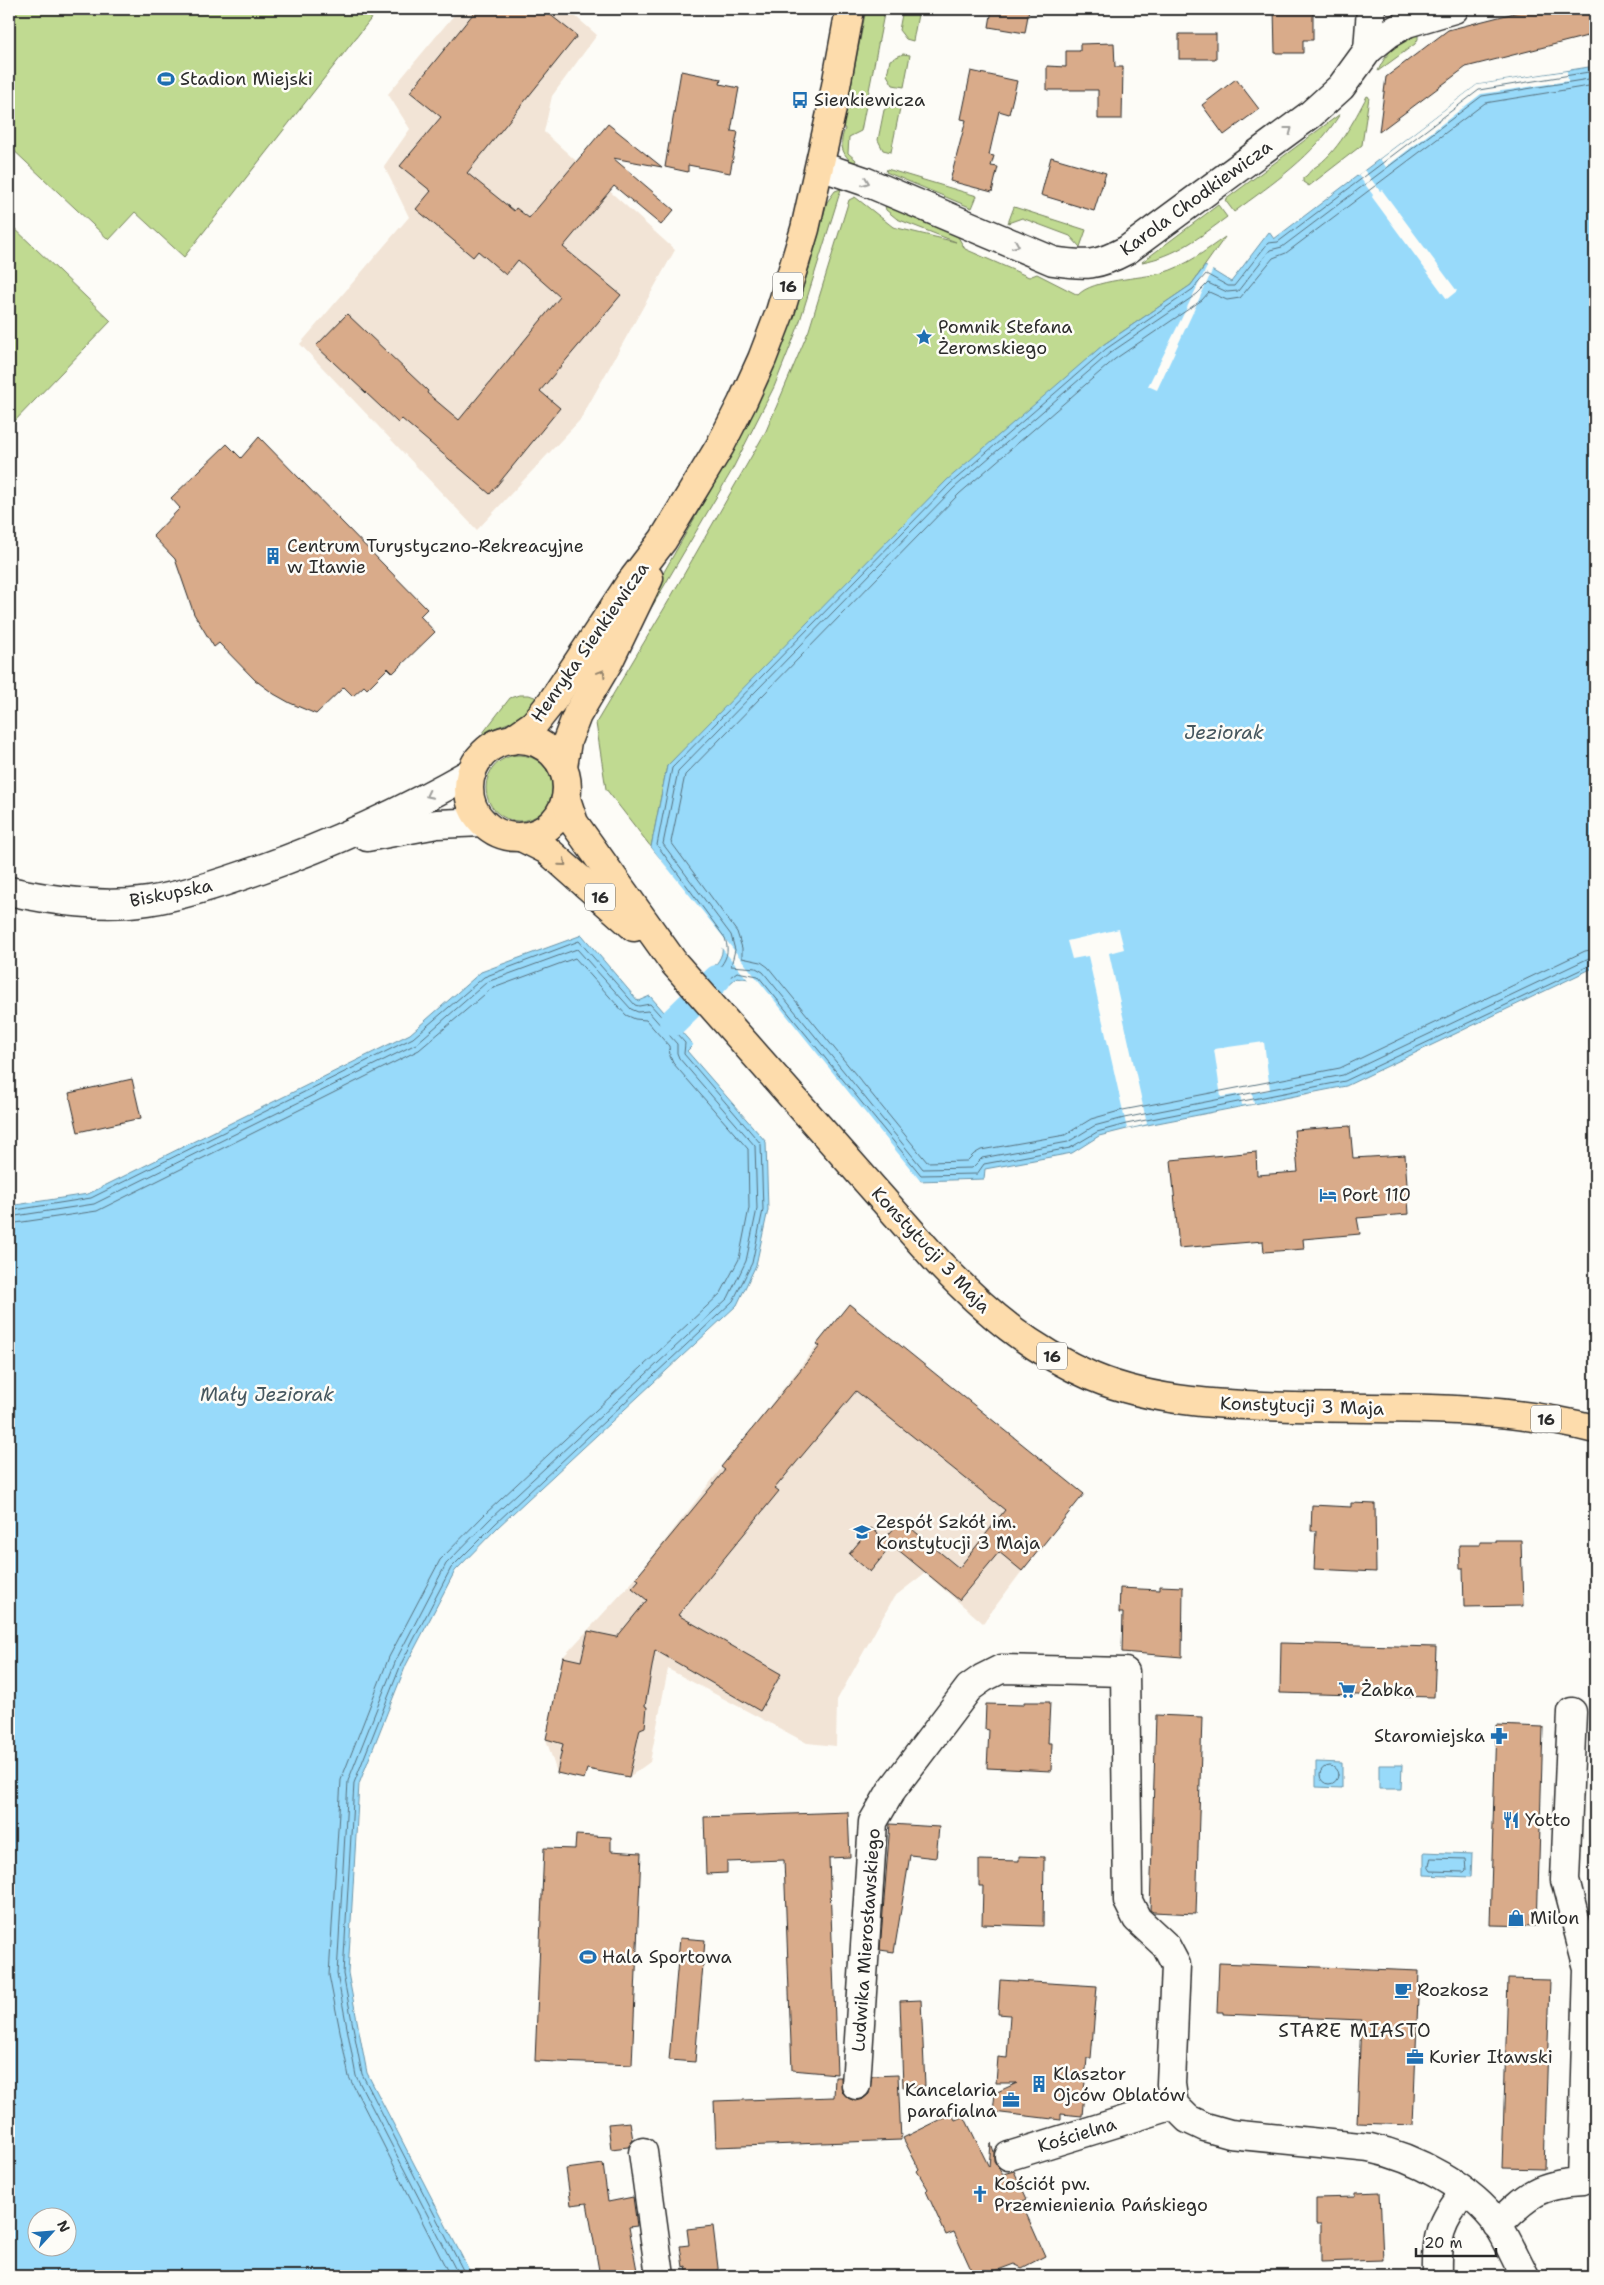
<svg xmlns="http://www.w3.org/2000/svg" width="1604" height="2285" viewBox="0 0 1604 2285" font-family="'Shantell Sans',sans-serif">
<style>
.built{fill:#f2e4d6}
.green{fill:#c0da91;stroke:#76825e}
.water{fill:#98dafa;stroke:#6c94a7;fill-rule:evenodd}
.pier{fill:#fdfcf7}
.lines{fill:none;stroke-linecap:round;stroke-linejoin:round}
.shore{stroke:#57717e;stroke-width:1}
.canal{stroke:#98dafa;stroke-width:28}
.building{fill:#d9ab8a;stroke:#2b2b2b}
.minor-casing{stroke:#2b2b2b;stroke-width:31}
.major-casing{stroke:#2b2b2b;stroke-width:31}
.minor{stroke:#fdfcf7;stroke-width:28}
.major{stroke:#fddcac;stroke-width:28}
.oneway{stroke:#9e9e9b}
.oneway2{stroke:#94846c}
.labels{text-anchor:middle;dominant-baseline:central;stroke-width:5;stroke-linejoin:round;paint-order:stroke}
.shield{fill:#fdfcf7;stroke:#6a6a68;stroke-width:1}
.shield-label{font-size:16px;font-weight:bold;fill:#2b2b2b}
.poi-label{font-size:18px;fill:#2b2b2b;stroke:#fdfcf7;text-anchor:start}
.street-label{font-size:18px;fill:#2b2b2b;stroke:#fdfcf7}
.water-label{font-size:19px;font-style:italic;fill:#46575f;stroke:#fdfcf7}
.neighbourhood-label{font-size:19px;letter-spacing:1px;fill:#2b2b2b;stroke:#fdfcf7}
</style>
<rect width="100%" height="100%" fill="#fdfcf7"/>
<filter id="ink" filterUnits="userSpaceOnUse"><feTurbulence type="fractalNoise" baseFrequency=".02" numOctaves="2"/><feDisplacementMap in="SourceGraphic" scale="10" xChannelSelector="R" yChannelSelector="G"/><feConvolveMatrix kernelMatrix="1 2 1 2 8 2 1 2 1" color-interpolation-filters="sRGB"/></filter>
<g filter="url(#ink)">
<g class="built">
<path d="M459,9H567L597,35L552,96L544,132L675,250L580,420L477,530L300,344L409,217L384,166L410,129L388,94Z"/>
<path d="M849,1304L1083,1494L1022,1571L983,1623L925,1573L894,1597L837,1700L836,1746L807,1743L668,1669L650,1762L629,1777L587,1769L584,1779L557,1773L546,1739L563,1657L636,1578Z"/>
</g>
<g class="green">
<path d="M9,9H374L377,11L184,257L135,212L109,240L9,146Z"/>
<path d="M866,9H885L861,131L849,137L848,153L856,160L854,164C841,154 839,143 845,129L843,126Z"/>
<path d="M903,9H919L913,41L906,39L899,30Z"/>
<path d="M1418,32V39L1415,44L1378,71C1385,53 1400,40 1418,32Z"/>
<path d="M903,54L910,55L904,87L893,85L887,75L890,60Z"/>
<path d="M1367,96L1369,97L1362,145L1309,186L1303,182V178C1308,176 1309,171 1314,168C1337,153 1354,121 1367,96Z"/>
<path d="M889,106L900,108L891,152L883,150L878,140L884,110Z"/>
<path d="M1340,114C1314,156 1273,183 1234,212L1225,200Z"/>
<path d="M887,169L977,196L972,208L886,172Z"/>
<path d="M841,189L798,327L774,387L731,472L623,656L639,616L749,422L790,326L810,266L827,202L835,191Z"/>
<path d="M855,197L893,227L956,242L897,219L886,210L884,202L954,230L965,249L1029,277L1037,274L1078,295C1093,279 1140,279 1162,273C1186,266 1205,251 1225,237L1191,285L1103,345L667,766L651,847L606,789L596,723L668,602L766,431L809,330L849,200Z"/>
<path d="M1218,205L1227,217C1200,237 1176,256 1142,262Z"/>
<path d="M1014,207L1086,230L1080,247L1070,236L1022,218L1008,223Z"/>
<path d="M9,223L111,321L9,427Z"/>
<path d="M519,695H529L540,699L522,718L489,730L479,738L510,698Z"/>
<circle cx="519" cy="788" r="33"/>
</g>
<g class="water">
<path d="M1595,66V967L1346,1086L1127,1129L1099,1136L1072,1153L985,1169L984,1179L917,1181L754,980L737,977L725,988L711,971C719,960 725,955 721,941L651,847L667,766L947,480L1103,345L1191,285L1205,266L1231,282L1269,232L1274,239L1477,85Z"/>
<path d="M582,935L638,1001L650,996L693,1045L687,1051L766,1142L768,1210L756,1265L737,1305L498,1527L455,1571L406,1665L359,1784L348,1973L367,2073L472,2276H9V1206L88,1194L410,1034L481,972ZM38,2218H68V2248H38Z"/>
<path d="M1316,1762L1342,1763V1788L1316,1787Z"/>
<path d="M1379,1765H1402L1401,1789H1379Z"/>
<path d="M1424,1852L1472,1854L1471,1877L1424,1875Z"/>
</g>
<g class="pier">
<path d="M1595,66V117L1590,67Z"/>
<path d="M1567,71L1568,81L1481,94L1386,167L1380,159L1477,85Z"/>
<path d="M1364,170L1380,191L1382,190L1457,291L1447,299L1372,197L1373,195L1358,175Z"/>
<path d="M1208,265L1213,269L1157,390L1148,386Z"/>
<path d="M649,845L922,1183L915,1182L753,982L749,981L720,946L649,849Z"/>
<path d="M1119,929L1124,949L1109,953L1147,1124L1127,1129L1088,956L1072,959L1067,941Z"/>
<path d="M712,966L730,986L726,990L723,989L709,973Z"/>
<path d="M1264,1042L1270,1090L1252,1093L1254,1104L1242,1105L1240,1094L1221,1097L1214,1049Z"/>
</g>
<g class="lines">
<g class="shore">
<path d="M1595,71L1479,90L1278,242L1268,243L1234,286H1228L1206,274L1193,289L1106,349L950,484L672,768L657,845L725,938C730,953 726,959 718,970L726,980L737,972L758,976L921,1175L977,1174L984,1164L1070,1148L1097,1132L1126,1124L1345,1081L1595,963"/>
<path d="M1595,78L1482,96L1282,247L1270,250L1238,291L1227,292L1208,283L1197,294L1110,353L954,488L678,771L663,844L731,935L735,950L731,966L756,968L763,972L923,1169L972,1168L982,1158L1068,1142L1094,1126L1124,1118L1343,1075L1589,958L1595,957"/>
<path d="M1595,85L1485,103L1286,253L1273,258L1240,298L1227,300L1209,292L1202,300L1115,359L959,494L685,775L671,842L737,932L742,948V958L761,962L768,967L927,1162L967,1161L974,1154L981,1150L1065,1135L1091,1119L1123,1110L1340,1068L1585,951L1595,949"/>
<path d="M9,1211L91,1198L413,1038L484,977L579,941L635,1005L639,1006L650,1004L685,1043L684,1054L761,1144L763,1210L752,1263L733,1301L495,1524L451,1568L402,1662L354,1783L343,1974L362,2074L466,2276"/>
<path d="M9,1217L94,1204L416,1044L487,982L577,949L631,1009L638,1012L648,1011L677,1044V1053L679,1058L755,1146L757,1209L746,1261L728,1298L490,1519L446,1564L396,1660L348,1781L337,1974L356,2076L459,2276"/>
<path d="M9,1224L97,1211L419,1050L491,989L575,958L626,1015L635,1019L646,1020L669,1046L670,1056L673,1063L748,1149L749,1208L739,1259L721,1293L485,1514L440,1560L389,1657L341,1780L329,1975L349,2077L450,2276"/>
<circle cx="1329" cy="1775" r="9"/>
<path d="M1431,1858L1465,1859L1466,1870L1464,1872L1431,1871L1429,1868Z"/>
</g>
<path class="canal" d="M673,1022L717,979"/>
</g>
<g class="building">
<path d="M477,9H543L577,36L467,173L514,211L516,208L529,218L608,124L662,167L613,158L674,210L661,225L614,186L563,247L621,295L540,391L560,408L490,494L402,419L398,423L316,346L347,314L428,391L427,393L459,420L560,297L518,260L506,275L478,251L473,257L416,209L431,191L400,166L441,117L410,92Z"/>
<path d="M992,9H1029L1025,33L989,27Z"/>
<path d="M1274,9H1313V40H1303V53H1275Z"/>
<path d="M1530,9H1595V34L1466,67L1379,132L1386,77L1448,30Z"/>
<rect x="1179" y="34" width="37" height="25"/>
<path d="M1114,43L1115,67H1123L1122,119H1098V90H1047V66L1066,67V51H1080V44Z"/>
<path d="M681,71L721,79L720,84L739,88L731,131L738,132L730,173L688,165V172L665,167Z"/>
<path d="M971,71L1017,81L1009,114L999,111L989,155L994,156L991,166L998,167L992,192L950,181L966,120L961,119Z"/>
<path d="M1236,79L1259,109L1224,135L1202,105Z"/>
<path d="M1051,157L1106,173L1094,211L1041,195Z"/>
<path d="M259,437L427,609L420,616L435,632L393,673L388,668L367,689L364,686L353,696L344,687L316,714L290,703L274,694L255,680L219,643L214,647L194,614L175,559L153,536L180,508L171,498L227,444L241,458Z"/>
<path d="M132,1079L141,1118L78,1132L69,1093Z"/>
<path d="M1350,1126L1353,1158L1405,1155L1409,1214L1357,1218L1360,1234L1303,1239L1304,1249L1264,1252L1263,1241L1179,1248L1171,1160L1256,1152L1257,1175L1298,1172L1294,1130Z"/>
<path d="M849,1304L1084,1494L1022,1571L999,1552L959,1600L885,1539L901,1520L959,1568L1005,1510L856,1391L775,1488L779,1491L678,1615L781,1674L760,1711L655,1650L645,1706L647,1707L645,1727L640,1729L629,1777L587,1769L584,1779L557,1773L563,1744L546,1739L563,1657L581,1661L588,1631L617,1637L647,1600L632,1588L639,1580L636,1578L725,1470L721,1467L820,1346L817,1344Z"/>
<path d="M1351,1503L1375,1504L1376,1572L1314,1569L1316,1531H1311L1312,1505L1351,1507Z"/>
<path d="M871,1528L892,1545L870,1572L849,1554Z"/>
<path d="M1496,1540H1521L1523,1606L1464,1607L1463,1568H1460L1459,1545H1480V1542H1496Z"/>
<path d="M1160,1586L1183,1587L1182,1657L1122,1652L1123,1613H1119L1120,1588L1160,1590Z"/>
<path d="M1281,1643L1436,1647L1434,1697L1280,1693Z"/>
<path d="M1024,1702H1050L1048,1743H1052L1051,1771L987,1768L989,1730L985,1729L986,1704L1024,1705Z"/>
<path d="M1156,1715L1202,1717L1196,1914L1153,1912L1150,1910Z"/>
<path d="M1496,1725L1543,1727L1537,1926L1490,1925Z"/>
<path d="M848,1812L850,1857L829,1858L837,2074L792,2070L784,1860L727,1862V1873L706,1874L704,1817Z"/>
<path d="M890,1824L939,1827L936,1858L910,1855L894,1952L880,1950Z"/>
<path d="M576,1835L611,1837V1851L641,1853L632,2065L535,2061L544,1848L575,1849Z"/>
<path d="M1019,1856L1044,1857L1043,1926L982,1924L983,1886H979V1860L1019,1861Z"/>
<path d="M680,1938L705,1940L695,2062L669,2060Z"/>
<path d="M1219,1963L1419,1971L1413,2125L1357,2123L1361,2020L1223,2014V2012H1217Z"/>
<path d="M1508,1979L1550,1980L1544,2169L1502,2168Z"/>
<path d="M1000,1980L1097,1986L1091,2058H1087L1082,2116L1061,2114V2120L993,2112L995,2093L1017,2083H996L998,2057L1007,2058L1010,2015L998,2014Z"/>
<path d="M921,2000L925,2086L903,2087L900,2001Z"/>
<path d="M898,2075L901,2140L716,2147L714,2101L834,2097L835,2077H841L842,2092L848,2098L855,2101L863,2099L869,2094L872,2076Z"/>
<path d="M952,2114L955,2120L964,2116L989,2167L991,2143L994,2152V2161L1003,2174L1014,2171L1027,2199L1021,2202L1045,2256L1022,2268L1014,2264L982,2276H974L954,2232L946,2235L926,2191L928,2189L917,2171L919,2169L903,2138Z"/>
<path d="M630,2122L633,2140L628,2147L611,2149L608,2124Z"/>
<path d="M603,2164L608,2202L633,2197L637,2226L629,2227L638,2276H600L587,2203L571,2205L566,2169Z"/>
<path d="M1380,2192L1383,2260L1321,2262V2224H1316V2198L1355,2197V2193Z"/>
<path d="M713,2226L719,2276H688L686,2266L683,2267L680,2246L689,2245L687,2229Z"/>
</g>
<g class="lines">
<g class="minor-casing">
<g id="minor">
<path d="M1368,50L1371,9"/>
<path d="M820,166L864,181L1053,261C1086,266 1097,266 1127,250L1310,115L1341,87L1368,50L1388,34L1407,23L1454,9"/>
<path d="M367,837L437,824L483,822"/>
<path d="M9,891C54,901 102,908 148,901C186,895 222,883 258,870C332,844 404,811 472,772"/>
<path d="M856,2085L873,1822L891,1791L969,1688L983,1678L1001,1669L1125,1672L1128,1901L1137,1919L1166,1946L1176,1965L1171,2084L1174,2105L1188,2119L1205,2127L1230,2134L1370,2148C1414,2157 1471,2187 1498,2225C1508,2240 1516,2260 1525,2276"/>
<path d="M643,2152L660,2276"/>
<path d="M1009,2156L1174,2105"/>
<path d="M1497,2225C1527,2195 1539,2184 1582,2182L1588,1968L1565,1880L1572,1712"/>
<path d="M1437,2276C1436,2237 1439,2223 1464,2192"/>
</g>
</g>
<g class="major-casing">
<g id="major">
<circle cx="518" cy="788" r="49"/>
<path d="M511,740L534,724L553,700L630,583L663,540L720,446L742,403L762,359L780,312L805,229L831,113L850,9"/>
<path d="M563,767L567,741L577,715L609,661L649,578"/>
<path d="M566,799L574,823L674,963L939,1263C986,1312 1029,1349 1093,1377C1155,1403 1227,1405 1294,1407C1395,1409 1497,1404 1595,1429"/>
<path d="M521,837L547,850L634,927"/>
</g>
</g>
<use href="#minor" class="minor"/>
<use href="#major" class="major"/>
</g>
<defs><path id="oneway-chevron" d="M-2-3.5L2.5 0L-2 3.5" fill="none" stroke-width="1.6" stroke-linecap="round" stroke-linejoin="round" transform="scale(1.25)"/></defs>
<g class="oneway">
<use href="#oneway-chevron" transform="translate(1289 130) rotate(-37)"/>
<use href="#oneway-chevron" transform="translate(866 182) rotate(21)"/>
<use href="#oneway-chevron" transform="translate(1016 245) rotate(23)"/>
<use href="#oneway-chevron" transform="translate(429 795) rotate(154)"/>
</g>
<g class="oneway2">
<use href="#oneway-chevron" transform="translate(602 673) rotate(-59)"/>
<use href="#oneway-chevron" transform="translate(563 863) rotate(41)"/>
</g>
</g>
<defs>
<g id="stadium-bare" transform="scale(1.35)"><path d="M0-5a6.5 5 0 1 0 0 10a6.5 5 0 1 0 0-10ZM-3.5-1.8h7v3.6h-7Z" fill="#1f6fb2" stroke="#fdfcf7" stroke-width="2.5" paint-order="stroke"/></g>
<g id="bus-bare" transform="scale(1.35)"><path d="M-5-6H5V4H4V6H2V4H-2V6H-4V4H-5ZM-3.5-4V0h7V-4ZM-3.5 1.2v1.5H-2V1.2ZM2 1.2v1.5H3.5V1.2Z" fill="#1f6fb2" stroke="#fdfcf7" stroke-width="2.5" paint-order="stroke"/></g>
<g id="sight-bare" transform="scale(1.35)"><path d="M0-6L1.8-2.2L6-1.7L2.9 1.2L3.7 5.4L0 3.3L-3.7 5.4L-2.9 1.2L-6-1.7L-1.8-2.2Z" fill="#1f6fb2" stroke="#fdfcf7" stroke-width="2.5" paint-order="stroke"/></g>
<g id="building-bare" transform="scale(1.35)"><path d="M-4-6H4V6H1V3H-1V6H-4ZM-2.5-4.3h1.7v1.8h-1.7ZM.8-4.3h1.7v1.8H.8ZM-2.5-1h1.7V.8h-1.7ZM.8-1h1.7V.8H.8Z" fill="#1f6fb2" stroke="#fdfcf7" stroke-width="2.5" paint-order="stroke"/></g>
<g id="hotel-bare" transform="scale(1.35)"><path d="M-6-4.5h1.5V1H6V5H4.5V3h-9V5H-6ZM-4 0a1.8 1.8 0 1 1 3.6 0ZM.5 0V-2.5h3Q6-2.5 6 0Z" fill="#1f6fb2" stroke="#fdfcf7" stroke-width="2.5" paint-order="stroke"/></g>
<g id="school-bare" transform="scale(1.35)"><path d="M0-5L7-2L0 1L-7-2ZM-4 1L0 2.5L4 1V4Q0 6-4 4Z" fill="#1f6fb2" stroke="#fdfcf7" stroke-width="2.5" paint-order="stroke"/></g>
<g id="supermarket-bare" transform="scale(1.35)"><path d="M-6-5.5h2.5l.6 2H6L4.5 2H-2.5L-4.4-4H-6ZM-1.5 3.2a1.3 1.3 0 1 0 .1 0ZM3 3.2a1.3 1.3 0 1 0 .1 0Z" fill="#1f6fb2" stroke="#fdfcf7" stroke-width="2.5" paint-order="stroke"/></g>
<g id="pharmacy-bare" transform="scale(1.35)"><path d="M-2-6h4v4h4v4h-4v4h-4v-4h-4v-4h4Z" fill="#1f6fb2" stroke="#fdfcf7" stroke-width="2.5" paint-order="stroke"/></g>
<g id="restaurant-bare" transform="scale(1.35)"><path d="M-5-6h1v4h1v-4h1v4h1v-4h1v5L-1.5 .5V6h-2V.5L-5-1ZM5-6V6H3V1.5H1.5Q1.5-4 5-6Z" fill="#1f6fb2" stroke="#fdfcf7" stroke-width="2.5" paint-order="stroke"/></g>
<g id="shop-bare" transform="scale(1.35)"><path d="M-5-2.5h2.3a2.7 3.5 0 0 1 5.4 0H5L5.5 6h-11ZM-1.5-2.5h3a1.5 2.3 0 0 0-3 0Z" fill="#1f6fb2" stroke="#fdfcf7" stroke-width="2.5" paint-order="stroke"/></g>
<g id="cafe-bare" transform="scale(1.35)"><path d="M-5.5-4.5H6V0H3Q3 3.5 0 3.5H-2.5Q-5.5 3.5-5.5 0ZM3-3.2v2h1.7v-2ZM-6 4.5H4V6H-6Z" fill="#1f6fb2" stroke="#fdfcf7" stroke-width="2.5" paint-order="stroke"/></g>
<g id="office-bare" transform="scale(1.35)"><path d="M-6-3h4V-5.5h4V-3h4V5H-6ZM-1-4.5V-3h2v-1.5ZM-6 0V1H6V0Z" fill="#1f6fb2" stroke="#fdfcf7" stroke-width="2.5" paint-order="stroke"/></g>
<g id="church-bare" transform="scale(1.35)"><path d="M-1.2-6h2.4v3.5h3.3v2.4h-3.3V6h-2.4V-.1h-3.3v-2.4h3.3Z" fill="#1f6fb2" stroke="#fdfcf7" stroke-width="2.5" paint-order="stroke"/></g>
</defs>
<g fill-rule="evenodd">
<use href="#stadium-bare" x="166" y="79"/>
<use href="#bus-bare" x="800" y="100"/>
<use href="#sight-bare" x="924" y="337"/>
<use href="#building-bare" x="273" y="556"/>
<use href="#hotel-bare" x="1328" y="1195"/>
<use href="#school-bare" x="862" y="1532"/>
<use href="#supermarket-bare" x="1347" y="1690"/>
<use href="#pharmacy-bare" x="1499" y="1736"/>
<use href="#restaurant-bare" x="1511" y="1820"/>
<use href="#shop-bare" x="1516" y="1918"/>
<use href="#stadium-bare" x="588" y="1957"/>
<use href="#cafe-bare" x="1403" y="1990"/>
<use href="#office-bare" x="1415" y="2057"/>
<use href="#building-bare" x="1039" y="2084"/>
<use href="#office-bare" x="1011" y="2100"/>
<use href="#church-bare" x="980" y="2194"/>
</g>
<g class="labels">
<g class="shield">
<rect x="773" y="272.5" width="30" height="27" rx="4"/>
<rect x="585" y="883.5" width="30" height="27" rx="4"/>
<rect x="1037" y="1342.5" width="30" height="27" rx="4"/>
<rect x="1531" y="1405.5" width="30" height="27" rx="4"/>
</g>
<g class="shield-label">
<text x="788" y="286">16</text>
<text x="600" y="897">16</text>
<text x="1052" y="1356">16</text>
<text x="1546" y="1419">16</text>
</g>
<g class="poi-label">
<text x="180" y="79">Stadion Miejski</text>
<text x="814" y="100">Sienkiewicza</text>
<text x="938" y="327">Pomnik Stefana<tspan x="938" dy="21">Żeromskiego</tspan></text>
<text x="287" y="546">Centrum Turystyczno-Rekreacyjne<tspan x="287" dy="21">w Iławie</tspan></text>
<text x="1342" y="1195">Port 110</text>
<text x="876" y="1522">Zespół Szkół im.<tspan x="876" dy="21">Konstytucji 3 Maja</tspan></text>
<text x="1361" y="1690">Żabka</text>
<text x="1485" y="1736" text-anchor="end">Staromiejska</text>
<text x="1525" y="1820">Yotto</text>
<text x="1530" y="1918">Milon</text>
<text x="602" y="1957">Hala Sportowa</text>
<text x="1417" y="1990">Rozkosz</text>
<text x="1429" y="2057">Kurier Iławski</text>
<text x="1053" y="2074">Klasztor<tspan x="1053" dy="21">Ojców Oblatów</tspan></text>
<text x="997" y="2090" text-anchor="end">Kancelaria<tspan x="997" dy="21">parafialna</tspan></text>
<text x="994" y="2184">Kościół pw.<tspan x="994" dy="21">Przemienienia Pańskiego</tspan></text>
</g>
<g class="street-label">
<text transform="translate(1196 198) rotate(-36)">Karola Chodkiewicza</text>
<text transform="translate(590 642) rotate(-55)">Henryka Sienkiewicza</text>
<text transform="translate(171 893) rotate(-11)">Biskupska</text>
<text transform="translate(931 1250) rotate(47)">Konstytucji 3 Maja</text>
<text transform="translate(1302 1406) rotate(2)">Konstytucji 3 Maja</text>
<text transform="translate(866 1940) rotate(-86)">Ludwika Mierosławskiego</text>
<text transform="translate(1077 2135) rotate(-17)">Kościelna</text>
</g>
<g class="water-label">
<text x="1224" y="732">Jeziorak</text>
<text x="267" y="1394">Mały Jeziorak</text>
</g>
<g class="neighbourhood-label">
<text x="1355" y="2030">STARE MIASTO</text>
</g>
</g>
<rect width="1604" height="2285" fill="none" stroke="#fdfcf7" stroke-width="30"/>
<rect x="15" y="15" width="1574" height="2255" fill="none" stroke="#2b2b2b" stroke-width="2" filter="url(#ink)"/>
<g transform="translate(52 2232) rotate(64)"><circle r="24" fill="#fdfcf7" stroke="#a9a8a5"/>
<path d="M0-4L9 19L0 12L-9 19Z" fill="#1f6fb2"/>
<text y="-8" font-size="14" font-weight="bold" text-anchor="middle" fill="#2b2b2b">N</text>
</g>
<path d="M1416 2248v8h80v-8" fill="none" stroke="#2b2b2b" stroke-width="2.5"/>
<text x="1424" y="2248" font-size="15" fill="#2b2b2b" stroke="#fdfcf7" stroke-width="4" paint-order="stroke">20 m</text>
</svg>
